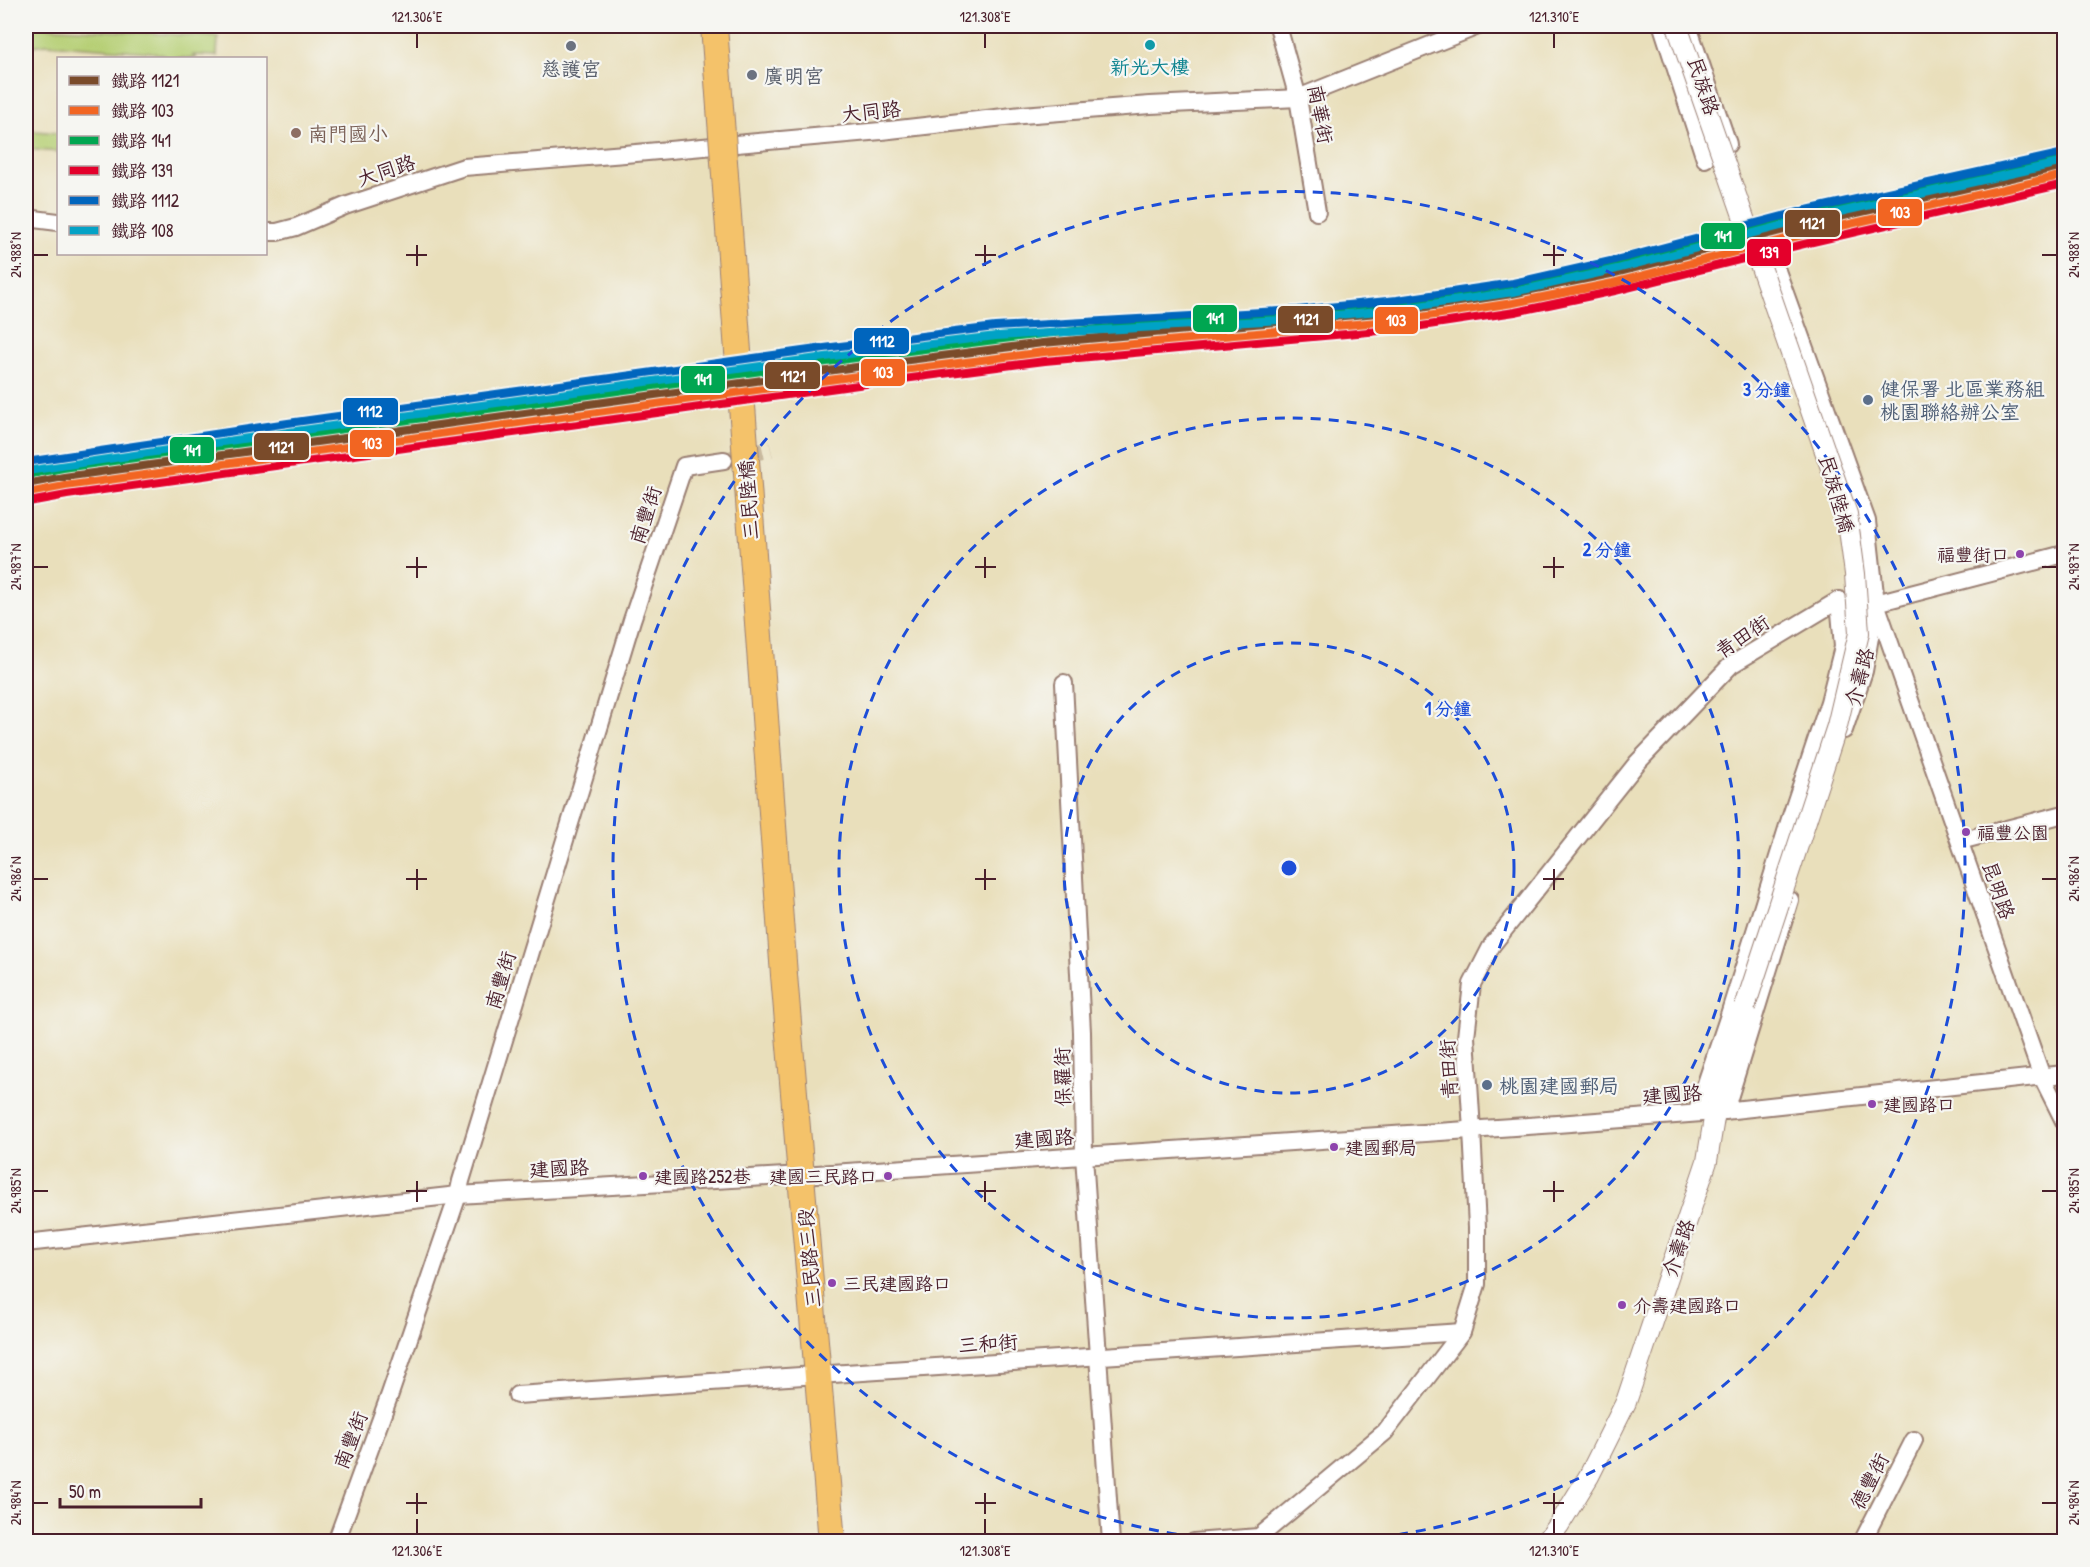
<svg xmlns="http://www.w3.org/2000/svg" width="2090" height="1567" viewBox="0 0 2090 1567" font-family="'Patrick Hand','LXGW WenKai TC',sans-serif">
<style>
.green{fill:#b6cf74;stroke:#807750;stroke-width:1.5}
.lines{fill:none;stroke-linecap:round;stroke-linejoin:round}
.minor-tunnel{stroke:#c9b99e;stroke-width:16;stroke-dasharray:16 8;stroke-linecap:butt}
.minor-casing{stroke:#9a7f73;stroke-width:20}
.tertiary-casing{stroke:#9a7f73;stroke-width:22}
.primary-casing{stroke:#9a7f73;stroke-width:28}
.minor{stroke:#fff;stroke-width:16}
.tertiary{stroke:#fff;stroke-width:20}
.primary{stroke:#f4c26a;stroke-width:26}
.rail{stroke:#4a1f2b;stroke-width:4.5}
.tertiary-bridge-casing{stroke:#9a7f73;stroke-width:22;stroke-linecap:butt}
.primary-bridge-casing{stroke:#9a7f73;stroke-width:28;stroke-linecap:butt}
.tertiary-bridge{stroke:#fff;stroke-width:20}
.primary-bridge{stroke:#f4c26a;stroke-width:26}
.rail-1-casing{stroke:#f6f6f2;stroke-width:12}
.rail-2-casing{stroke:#f6f6f2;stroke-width:12}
.rail-3-casing{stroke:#f6f6f2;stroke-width:12}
.rail-4-casing{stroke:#f6f6f2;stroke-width:12}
.rail-5-casing{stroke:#f6f6f2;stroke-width:12}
.rail-6-casing{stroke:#f6f6f2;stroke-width:12}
.rail-1{stroke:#7a4b2a;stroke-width:8}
.rail-2{stroke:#f26522;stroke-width:8}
.rail-3{stroke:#00a651;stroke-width:8}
.rail-4{stroke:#e4002b;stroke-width:8}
.rail-5{stroke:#0065bd;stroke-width:8}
.rail-6{stroke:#04a2c6;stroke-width:8}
.ticks{fill:none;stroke:#4a1f2b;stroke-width:2}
.ring{fill:none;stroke:#1d4ed8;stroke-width:3;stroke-dasharray:10 8}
.culture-dot{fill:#0f9aa8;stroke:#f6f6f2;stroke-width:2}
.worship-dot{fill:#6b7280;stroke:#f6f6f2;stroke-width:2}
.education-dot{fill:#8d6e63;stroke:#f6f6f2;stroke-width:2}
.service-dot{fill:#5c6f8a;stroke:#f6f6f2;stroke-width:2}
.bus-dot{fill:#8e44ad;stroke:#f6f6f2;stroke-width:2}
.labels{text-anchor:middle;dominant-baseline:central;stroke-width:4.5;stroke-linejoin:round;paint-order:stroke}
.bus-label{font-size:18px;fill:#4a1f2b;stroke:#f6f6f2;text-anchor:start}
.culture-label{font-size:20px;fill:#0d838f;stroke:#f6f6f2}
.worship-label{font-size:20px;fill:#5b616d;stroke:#f6f6f2}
.street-label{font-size:20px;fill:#4a1f2b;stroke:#f6f6f2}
.education-label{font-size:20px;fill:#785e54;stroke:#f6f6f2;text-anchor:start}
.service-label{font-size:20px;fill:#4e5e75;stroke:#f6f6f2;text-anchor:start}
.centre{fill:#1d4ed8;stroke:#f6f6f2;stroke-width:3}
.ring-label{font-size:18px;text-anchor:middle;font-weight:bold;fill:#1d4ed8;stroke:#f6f6f2;stroke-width:4.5;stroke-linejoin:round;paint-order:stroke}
.line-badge{stroke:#f6f6f2;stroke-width:2}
.badge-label{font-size:16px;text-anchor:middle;font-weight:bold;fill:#fff}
.neatline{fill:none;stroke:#4a1f2b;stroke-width:2}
.ticks-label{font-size:15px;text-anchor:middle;fill:#4a1f2b}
</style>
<rect width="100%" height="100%" fill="#f6f6f2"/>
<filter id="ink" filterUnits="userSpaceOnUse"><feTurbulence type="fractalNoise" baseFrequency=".0167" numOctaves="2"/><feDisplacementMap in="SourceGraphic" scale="12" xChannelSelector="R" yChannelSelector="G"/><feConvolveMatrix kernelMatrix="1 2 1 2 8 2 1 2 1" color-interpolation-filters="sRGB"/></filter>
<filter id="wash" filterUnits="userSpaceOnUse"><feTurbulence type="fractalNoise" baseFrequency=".008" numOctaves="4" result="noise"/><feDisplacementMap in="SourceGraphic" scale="24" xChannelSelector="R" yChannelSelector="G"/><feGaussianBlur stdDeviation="1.35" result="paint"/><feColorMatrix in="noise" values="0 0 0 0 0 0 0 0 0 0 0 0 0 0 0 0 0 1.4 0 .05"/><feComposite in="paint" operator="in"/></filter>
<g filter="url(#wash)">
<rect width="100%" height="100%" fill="#e9dfbb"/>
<g class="green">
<path d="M26,26L218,37L217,56L193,55L196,58H168L164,55L150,52L47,44L32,46L26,49Z"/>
<path d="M26,127L35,131L58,133V152L26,149Z"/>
</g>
</g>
<g filter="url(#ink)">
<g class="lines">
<path class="minor-tunnel" d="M724,460L771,449"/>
<g class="minor-casing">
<g id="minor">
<path d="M1278,26L1298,98L1317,212"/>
<path d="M1662,26L1705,159"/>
<path d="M1688,26L1728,144"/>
<path d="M26,218L58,222"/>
<path d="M266,232H277L296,227L345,206L464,167L625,154L881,131L1022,115L1150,105L1298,98L1478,26"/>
<path d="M1767,243L1867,521L1876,603L1864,671L1844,730"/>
<path d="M1867,603H1876L2064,554"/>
<path d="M1877,606L2042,1077L2064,1121"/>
<path d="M1064,683L1082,1032L1084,1156L1111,1542"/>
<path d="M1960,841L2064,814"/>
<path d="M1725,1111L1790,900"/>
<path d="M1696,1113L1728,1018L1790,819L1829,702L1843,647L1839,600"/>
<path d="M26,1243L458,1195L802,1175L1557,1124L1715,1112L2064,1074"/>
<path d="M517,1395L1462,1332"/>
<path d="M336,1542L390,1394L458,1195L461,1181L632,620L684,466L724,460"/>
<path d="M1194,1542L1259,1537L1385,1432L1462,1332L1477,1284V1227L1472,1130L1466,1037L1472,984L1492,945L1637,763L1731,665L1839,600"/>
<path d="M1862,1542L1914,1440"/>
</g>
</g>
<g class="tertiary-casing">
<path id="tertiary" d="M1546,1542L1559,1525L1589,1476L1626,1402L1707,1161L1715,1112L1745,1007"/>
</g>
<g class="primary-casing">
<path id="primary" d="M784,975L832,1542"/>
</g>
<use href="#minor" class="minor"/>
<use href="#tertiary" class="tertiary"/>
<use href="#primary" class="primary"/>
<g class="rail">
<path d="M381,411L693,391"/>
<path d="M55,478L288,423"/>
</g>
<g class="tertiary-bridge-casing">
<path id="tertiary-bridge" d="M1677,26L1847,514L1855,574L1859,633L1837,726L1745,1007"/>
</g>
<g class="primary-bridge-casing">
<path id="primary-bridge" d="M714,26L784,975"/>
</g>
<use href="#tertiary-bridge" class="tertiary-bridge"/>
<use href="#primary-bridge" class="primary-bridge"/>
<g class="rail-1-casing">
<path id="rail-1" d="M26,484L64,477L878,364L1043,343L1400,311L1512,294L1611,274L1800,226L2064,166"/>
</g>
<g class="rail-2-casing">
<path id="rail-2" d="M28,493L65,486L879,373L1044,352L1401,320L1513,303L1613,283L1802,235L2064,175"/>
</g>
<g class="rail-3-casing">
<path id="rail-3" d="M26,475L63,468L877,355L1042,334L1399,302L1510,285L1609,265L1798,217L2062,157"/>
</g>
<g class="rail-4-casing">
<path id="rail-4" d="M29,502L67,495L880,382L1045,361L1402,329L1515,312L1615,291L1804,244L2064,184"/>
</g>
<g class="rail-5-casing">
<path id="rail-5" d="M26,462L288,423L824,348L995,327L1298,310L1397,300L1513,283L1615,260L1802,211L2064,153"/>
</g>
<g class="rail-6-casing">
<path id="rail-6" d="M27,471L289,432L825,357L996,336L1299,319L1398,309L1514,292L1617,269L1804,220L2064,162"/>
</g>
<use href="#rail-1" class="rail-1"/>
<use href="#rail-2" class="rail-2"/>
<use href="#rail-3" class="rail-3"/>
<use href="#rail-4" class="rail-4"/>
<use href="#rail-5" class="rail-5"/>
<use href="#rail-6" class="rail-6"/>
</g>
</g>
<path class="ticks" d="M417,33V48M985,33V48M1554,33V48M417,245V266M985,245V266M1554,245V266M33,255H48M406,255H427M975,255H996M1543,255H1564M2042,255H2057M417,557V578M985,557V578M1554,557V578M33,567H48M406,567H427M975,567H996M1543,567H1564M2042,567H2057M417,869V890M985,869V890M1554,869V890M33,879H48M406,879H427M975,879H996M1543,879H1564M2042,879H2057M417,1181V1202M985,1181V1202M1554,1181V1202M33,1191H48M406,1191H427M975,1191H996M1543,1191H1564M2042,1191H2057M417,1493V1514M985,1493V1514M1554,1493V1514M33,1503H48M406,1503H427M975,1503H996M1543,1503H1564M2042,1503H2057M417,1519V1534M985,1519V1534M1554,1519V1534"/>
<g class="ring">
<circle cx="1289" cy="868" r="225"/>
<circle cx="1289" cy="868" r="450"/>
<path d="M1230 1541A676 676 0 1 1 1348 1541"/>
</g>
<circle class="culture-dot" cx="1150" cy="45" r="6"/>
<g class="worship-dot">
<circle cx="571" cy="46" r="6"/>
<circle cx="752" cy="75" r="6"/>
</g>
<circle class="education-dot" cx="296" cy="133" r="6"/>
<g class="service-dot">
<circle cx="1868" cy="400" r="6"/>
<circle cx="1487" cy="1085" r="6"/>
</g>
<g class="bus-dot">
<circle cx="2020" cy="554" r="5"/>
<circle cx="1966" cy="832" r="5"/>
<circle cx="1872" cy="1104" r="5"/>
<circle cx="1334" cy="1147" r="5"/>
<circle cx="643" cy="1176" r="5"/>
<circle cx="888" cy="1176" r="5"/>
<circle cx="832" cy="1283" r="5"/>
<circle cx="1622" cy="1305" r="5"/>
</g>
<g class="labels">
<g class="bus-label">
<text x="2009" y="554" text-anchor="end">福豐街口</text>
<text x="1977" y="832">福豐公園</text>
<text x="1883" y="1104">建國路口</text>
<text x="1345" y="1147">建國郵局</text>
<text x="654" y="1176">建國路252巷</text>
<text x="877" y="1176" text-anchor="end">建國三民路口</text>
<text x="843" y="1283">三民建國路口</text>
<text x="1633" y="1305">介壽建國路口</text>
</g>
<g class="culture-label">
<text x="1150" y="66">新光大樓</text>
</g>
<g class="worship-label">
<text x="571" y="68">慈護宮</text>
<text x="764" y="75" text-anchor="start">廣明宮</text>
</g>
<g class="street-label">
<text transform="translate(1704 86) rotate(72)">民族路</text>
<text transform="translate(871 111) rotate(-6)">大同路</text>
<text transform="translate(1321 114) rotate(79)">南華街</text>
<text transform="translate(386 170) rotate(-18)">大同路</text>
<text transform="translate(1837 494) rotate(74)">民族陸橋</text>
<text transform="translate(748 500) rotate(-94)">三民陸橋</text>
<text transform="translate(645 515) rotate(-72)">南豐街</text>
<text transform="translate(1742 636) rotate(-34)">青田街</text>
<text transform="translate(1859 677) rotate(-75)">介壽路</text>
<text transform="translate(1999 890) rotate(71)">昆明路</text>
<text transform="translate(500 980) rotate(-73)">南豐街</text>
<text transform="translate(1448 1069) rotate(-93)">青田街</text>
<text transform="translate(1062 1077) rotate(-91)">保羅街</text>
<text transform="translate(1672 1094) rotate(-4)">建國路</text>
<text transform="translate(1044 1138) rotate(-4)">建國路</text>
<text transform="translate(559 1168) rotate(-3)">建國路</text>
<text transform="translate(1678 1248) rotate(-71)">介壽路</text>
<text transform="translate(809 1258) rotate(-95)">三民路三段</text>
<text transform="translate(988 1343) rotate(-4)">三和街</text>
<text transform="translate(350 1440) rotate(-69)">南豐街</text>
<text transform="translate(1869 1481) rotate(-63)">德豐街</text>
</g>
<g class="education-label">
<text x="308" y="133">南門國小</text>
</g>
<g class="service-label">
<text x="1880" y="388">健保署 北區業務組<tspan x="1880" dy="23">桃園聯絡辦公室</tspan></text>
<text x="1499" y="1085">桃園建國郵局</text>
</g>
</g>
<circle cx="1289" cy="868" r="9" class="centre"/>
<g class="ring-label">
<text x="1767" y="396">3 分鐘</text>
<text x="1607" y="556">2 分鐘</text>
<text x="1448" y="715">1 分鐘</text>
</g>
<g class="line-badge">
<rect x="1877" y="198" width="46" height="29" rx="6" fill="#f26522"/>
<rect x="1784" y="209" width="57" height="29" rx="6" fill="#7a4b2a"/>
<rect x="1700" y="222" width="46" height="28" rx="6" fill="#00a651"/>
<rect x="1746" y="238" width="46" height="29" rx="6" fill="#e4002b"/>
<rect x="1192" y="304" width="46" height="29" rx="6" fill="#00a651"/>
<rect x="1277" y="305" width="57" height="29" rx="6" fill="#7a4b2a"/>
<rect x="1374" y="306" width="45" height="29" rx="6" fill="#f26522"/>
<rect x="853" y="327" width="57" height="28" rx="6" fill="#0065bd"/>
<rect x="860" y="358" width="46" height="29" rx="6" fill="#f26522"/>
<rect x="764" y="361" width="57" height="29" rx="6" fill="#7a4b2a"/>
<rect x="680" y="365" width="46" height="29" rx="6" fill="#00a651"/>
<rect x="342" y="397" width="57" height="29" rx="6" fill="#0065bd"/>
<rect x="349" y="429" width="46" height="29" rx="6" fill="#f26522"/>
<rect x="253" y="432" width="57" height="29" rx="6" fill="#7a4b2a"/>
<rect x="169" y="436" width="46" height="28" rx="6" fill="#00a651"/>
</g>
<g class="badge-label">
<text x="1900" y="218">103</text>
<text x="1812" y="229">1121</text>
<text x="1723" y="242">141</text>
<text x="1769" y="258">139</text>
<text x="1215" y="324">141</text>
<text x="1306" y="325">1121</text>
<text x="1396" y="326">103</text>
<text x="882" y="347">1112</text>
<text x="883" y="378">103</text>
<text x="793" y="382">1121</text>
<text x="703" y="385">141</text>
<text x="370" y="417">1112</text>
<text x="372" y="449">103</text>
<text x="281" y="453">1121</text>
<text x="192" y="456">141</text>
</g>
<rect width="2090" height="1567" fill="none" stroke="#f6f6f2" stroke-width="66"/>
<rect x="57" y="57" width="210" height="198" fill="#f6f6f2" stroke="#b1a0a2" stroke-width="1.5"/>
<rect x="69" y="76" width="30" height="9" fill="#7a4b2a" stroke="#b1a0a2" stroke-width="1.5"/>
<text x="111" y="87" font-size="18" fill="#4a1f2b">鐵路 1121</text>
<rect x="69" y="106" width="30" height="9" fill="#f26522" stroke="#b1a0a2" stroke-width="1.5"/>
<text x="111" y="117" font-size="18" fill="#4a1f2b">鐵路 103</text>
<rect x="69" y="136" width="30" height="9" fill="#00a651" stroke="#b1a0a2" stroke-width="1.5"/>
<text x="111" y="147" font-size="18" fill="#4a1f2b">鐵路 141</text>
<rect x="69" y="166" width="30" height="9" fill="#e4002b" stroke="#b1a0a2" stroke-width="1.5"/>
<text x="111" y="177" font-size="18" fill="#4a1f2b">鐵路 139</text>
<rect x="69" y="196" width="30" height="9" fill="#0065bd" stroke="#b1a0a2" stroke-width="1.5"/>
<text x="111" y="207" font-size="18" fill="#4a1f2b">鐵路 1112</text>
<rect x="69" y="226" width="30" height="9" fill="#04a2c6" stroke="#b1a0a2" stroke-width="1.5"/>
<text x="111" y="237" font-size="18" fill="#4a1f2b">鐵路 108</text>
<path d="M60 1498v9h141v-9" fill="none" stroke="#4a1f2b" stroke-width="3"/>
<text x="69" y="1498" font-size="18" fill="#4a1f2b" stroke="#f6f6f2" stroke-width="4.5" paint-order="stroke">50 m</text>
<rect x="33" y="33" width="2024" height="1501" class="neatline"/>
<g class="ticks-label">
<text x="417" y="22">121.306°E</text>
<text x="985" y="22">121.308°E</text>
<text x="1554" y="22">121.310°E</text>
<text transform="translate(16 255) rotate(-90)" y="5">24.988°N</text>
<text transform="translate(2074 255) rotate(-90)" y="5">24.988°N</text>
<text transform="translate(16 567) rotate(-90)" y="5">24.987°N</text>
<text transform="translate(2074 567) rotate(-90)" y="5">24.987°N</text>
<text transform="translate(16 879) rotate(-90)" y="5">24.986°N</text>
<text transform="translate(2074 879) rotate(-90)" y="5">24.986°N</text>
<text transform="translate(16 1191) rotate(-90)" y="5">24.985°N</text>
<text transform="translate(2074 1191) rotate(-90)" y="5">24.985°N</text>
<text transform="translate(16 1503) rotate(-90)" y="5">24.984°N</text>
<text transform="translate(2074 1503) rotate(-90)" y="5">24.984°N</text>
<text x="417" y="1556">121.306°E</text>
<text x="985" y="1556">121.308°E</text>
<text x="1554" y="1556">121.310°E</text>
</g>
</svg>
